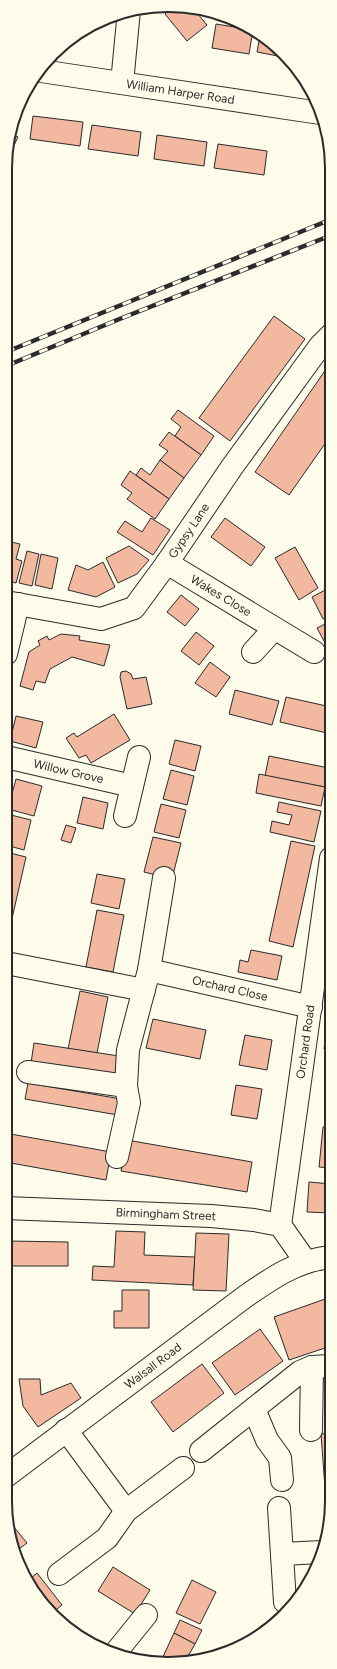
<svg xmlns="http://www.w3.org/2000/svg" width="337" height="1669" viewBox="0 0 337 1669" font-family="Figtree,sans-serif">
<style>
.building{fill:#f2b8a0;stroke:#2b2b2b}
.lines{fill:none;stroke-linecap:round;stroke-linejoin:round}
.minor-casing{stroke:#2b2b2b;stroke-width:24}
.major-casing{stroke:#2b2b2b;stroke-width:24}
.minor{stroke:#fdfbea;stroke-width:22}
.major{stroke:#fdfbea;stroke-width:22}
.rail-casing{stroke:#2b2b2b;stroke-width:4.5}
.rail{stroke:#fdfbea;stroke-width:3;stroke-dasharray:9;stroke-linecap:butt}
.labels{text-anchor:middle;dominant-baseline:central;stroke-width:3;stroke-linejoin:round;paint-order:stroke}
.street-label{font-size:12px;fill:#2b2b2b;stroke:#fdfbea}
.rim{fill:none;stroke:#2b2b2b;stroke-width:2}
</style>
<rect width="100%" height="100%" fill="#fdfbea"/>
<g class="building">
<path d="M190,6L192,7L207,25L187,41L165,14L173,7Z"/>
<path d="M216,24L253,30L249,54L212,48Z"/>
<path d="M260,36L284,53L288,58L257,52Z"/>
<path d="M33,116L83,122L80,146L30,139Z"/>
<path d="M92,125L141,132L138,156L88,149Z"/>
<path d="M11,134L18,137L6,162V147Z"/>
<path d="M157,135L207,142L204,166L154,159Z"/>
<path d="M218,144L267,151L264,175L214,168Z"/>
<path d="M274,316L305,339L230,441L199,418Z"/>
<path d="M331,362V435L289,495L255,472Z"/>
<path d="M178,410L214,436L201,455L175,436L181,427L171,419Z"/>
<path d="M169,432L201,455L184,478L160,460L168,451L159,445Z"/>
<path d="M160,460L184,478L169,499L136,475L141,468L150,475Z"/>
<path d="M130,471L169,499L155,519L127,499L132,493L121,485Z"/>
<path d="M151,518L170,530L153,555L117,532L125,521L142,532Z"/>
<path d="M225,518L265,547L251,566L211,537Z"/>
<path d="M6,541L11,542L6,565Z"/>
<path d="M11,542L20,544L16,559L22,561L16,583L6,580V565Z"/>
<path d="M129,546L149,560L137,574L118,583L106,558Z"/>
<path d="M295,547L318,588L299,600L275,558Z"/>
<path d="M27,551L39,554L32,586L19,583Z"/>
<path d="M41,554L58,558L52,589L35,585Z"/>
<path d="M103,562L115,587L96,597L68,590L76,565L88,570Z"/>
<path d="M331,587V615L323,619L312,597Z"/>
<path d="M181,595L199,609L185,626L167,612Z"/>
<path d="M331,621V651L330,652L317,628Z"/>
<path d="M196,632L214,646L199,665L181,651Z"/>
<path d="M61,634L80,636L79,640L110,645L104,666L72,657L50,669L45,683L36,681L33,690L20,686L29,652L40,645L38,641L47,636L49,640Z"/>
<path d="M210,662L230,677L216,697L195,683Z"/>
<path d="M126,671L131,674L133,679L146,677L152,704L127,709L120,677L121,672Z"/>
<path d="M235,690L279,701L272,725L229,714Z"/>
<path d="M286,697L331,707V734L280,722Z"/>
<path d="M114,714L130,740L91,763L86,755L79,758L66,738L74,733L77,737Z"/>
<path d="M16,716L43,722L36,748L10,741Z"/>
<path d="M175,740L201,746L195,771L169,764Z"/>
<path d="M269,756L329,768L325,787L265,776Z"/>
<path d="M171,770L194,776L187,805L163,799Z"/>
<path d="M259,774L325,787L321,806L256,793Z"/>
<path d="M16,779L42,786L34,816L8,809Z"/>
<path d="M83,797L108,803L103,829L77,823Z"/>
<path d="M279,802L321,811L314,842L270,832L272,821L289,825L292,815L277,812Z"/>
<path d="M161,804L186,810L179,838L154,832Z"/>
<path d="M7,814L31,820L24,850L6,845Z"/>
<path d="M66,825L76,828L71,843L61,840Z"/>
<path d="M153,837L181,843L172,879L144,872Z"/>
<path d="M291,841L315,846L293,947L269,941Z"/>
<path d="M6,852L26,857L6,945Z"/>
<path d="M97,874L125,879L119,909L91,903Z"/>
<path d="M97,910L124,915L113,972L86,967Z"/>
<path d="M251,950L282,956L277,980L238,972L240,960L248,962Z"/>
<path d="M80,991L108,997L97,1053L68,1049Z"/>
<path d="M153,1019L206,1030L200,1059L146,1048Z"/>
<path d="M327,1024L331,1025V1050L324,1049Z"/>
<path d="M245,1035L272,1040L267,1070L239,1065Z"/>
<path d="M34,1043L119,1056L116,1075L31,1063Z"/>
<path d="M28,1083L121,1099L118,1115L25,1099Z"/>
<path d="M236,1085L262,1089L257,1119L231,1115Z"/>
<path d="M329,1089H331V1115L325,1114Z"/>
<path d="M323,1127L331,1128V1168L319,1167Z"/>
<path d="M5,1133L111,1152L106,1180L5,1162Z"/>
<path d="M127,1140L252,1162L247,1192L121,1171Z"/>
<path d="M309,1182L331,1184V1213L307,1212Z"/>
<path d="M116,1231L145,1232L144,1255L195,1257L193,1285L92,1280L93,1266L114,1267Z"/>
<path d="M196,1233L229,1234L226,1291L193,1290Z"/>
<path d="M9,1241L68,1242V1266H9Z"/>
<path d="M122,1290H149V1328H114V1311H122Z"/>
<path d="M328,1298L331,1307V1346L289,1360L274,1317Z"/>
<path d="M260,1329L283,1361L235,1395L212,1363Z"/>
<path d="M202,1364L224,1393L173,1432L151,1402Z"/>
<path d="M19,1379H40L41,1395L71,1383L81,1398L38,1427L23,1406Z"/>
<path d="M331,1433V1487L325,1488L321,1434Z"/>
<path d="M9,1521L27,1543L15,1552Z"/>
<path d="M113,1567L150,1590L135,1614L98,1591Z"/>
<path d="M37,1573L62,1605L51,1614L29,1580Z"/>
<path d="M192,1580L216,1592L200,1624L176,1613Z"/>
<path d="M180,1620L202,1630L195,1644L174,1633Z"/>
<path d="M174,1633L195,1644L187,1658L189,1660L164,1663L161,1661Z"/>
</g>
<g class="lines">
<g class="minor-casing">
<g id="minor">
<path id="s1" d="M41,71L320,113"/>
<path d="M122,83L129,10"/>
<path id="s2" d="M167,563L314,652"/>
<path id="s3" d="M6,602L101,619L134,608L167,563L232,467L320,346L332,334"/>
<path d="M253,652L274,629"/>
<path d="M6,654L18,604"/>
<path id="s4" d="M6,757L132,786"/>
<path d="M125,816L139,757"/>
<path d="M6,963L144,990"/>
<path id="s5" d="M149,970L311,1007"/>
<path d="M28,1072L126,1086"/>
<path d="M117,1157L129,1103L126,1086L128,1050L149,970L164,878"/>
<path id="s6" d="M5,1208L211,1216L254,1220L280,1225L306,1262"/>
<path id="s7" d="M280,1225L331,858"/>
<path d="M254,1409L267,1440L280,1458L282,1480"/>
<path d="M66,1430L126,1511"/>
<path d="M311,1430L312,1367"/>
<path d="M201,1451L300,1372L312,1367L330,1366"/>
<path d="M279,1508L285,1602"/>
<path d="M282,1554L322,1552"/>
<path d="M59,1574L107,1538L126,1511L183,1468"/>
<path d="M116,1652L146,1615"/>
</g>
</g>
<g class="major-casing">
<g id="major">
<path id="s8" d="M5,1477L246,1296C272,1278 298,1260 331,1257"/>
</g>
</g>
<use href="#minor" class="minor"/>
<use href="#major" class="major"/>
<g class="rail-casing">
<g id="rail">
<path d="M6,352L332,219"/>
<path d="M6,366L122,318L332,235"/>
</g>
</g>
<use href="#rail" class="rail"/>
</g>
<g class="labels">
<g class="street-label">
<text stroke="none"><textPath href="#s1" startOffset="141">William Harper Road</textPath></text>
<text stroke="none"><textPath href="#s3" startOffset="226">Gypsy Lane</textPath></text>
<text stroke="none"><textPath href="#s2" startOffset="63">Wakes Close</textPath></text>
<text stroke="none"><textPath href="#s4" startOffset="64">Willow Grove</textPath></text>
<text stroke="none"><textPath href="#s5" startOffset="83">Orchard Close</textPath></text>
<text stroke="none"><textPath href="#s7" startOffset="185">Orchard Road</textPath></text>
<text stroke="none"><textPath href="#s6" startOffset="161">Birmingham Street</textPath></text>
<text stroke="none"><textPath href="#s8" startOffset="185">Walsall Road</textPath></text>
</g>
</g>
<path d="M0 0H337V1669H0ZM168 12H169A156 156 0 0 1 325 168V1501A156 156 0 0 1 169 1657H168A156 156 0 0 1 12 1501V168A156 156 0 0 1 168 12Z" fill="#fdfbea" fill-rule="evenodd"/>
<path class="rim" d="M168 12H169A156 156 0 0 1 325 168V1501A156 156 0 0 1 169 1657H168A156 156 0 0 1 12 1501V168A156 156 0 0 1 168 12Z"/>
</svg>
